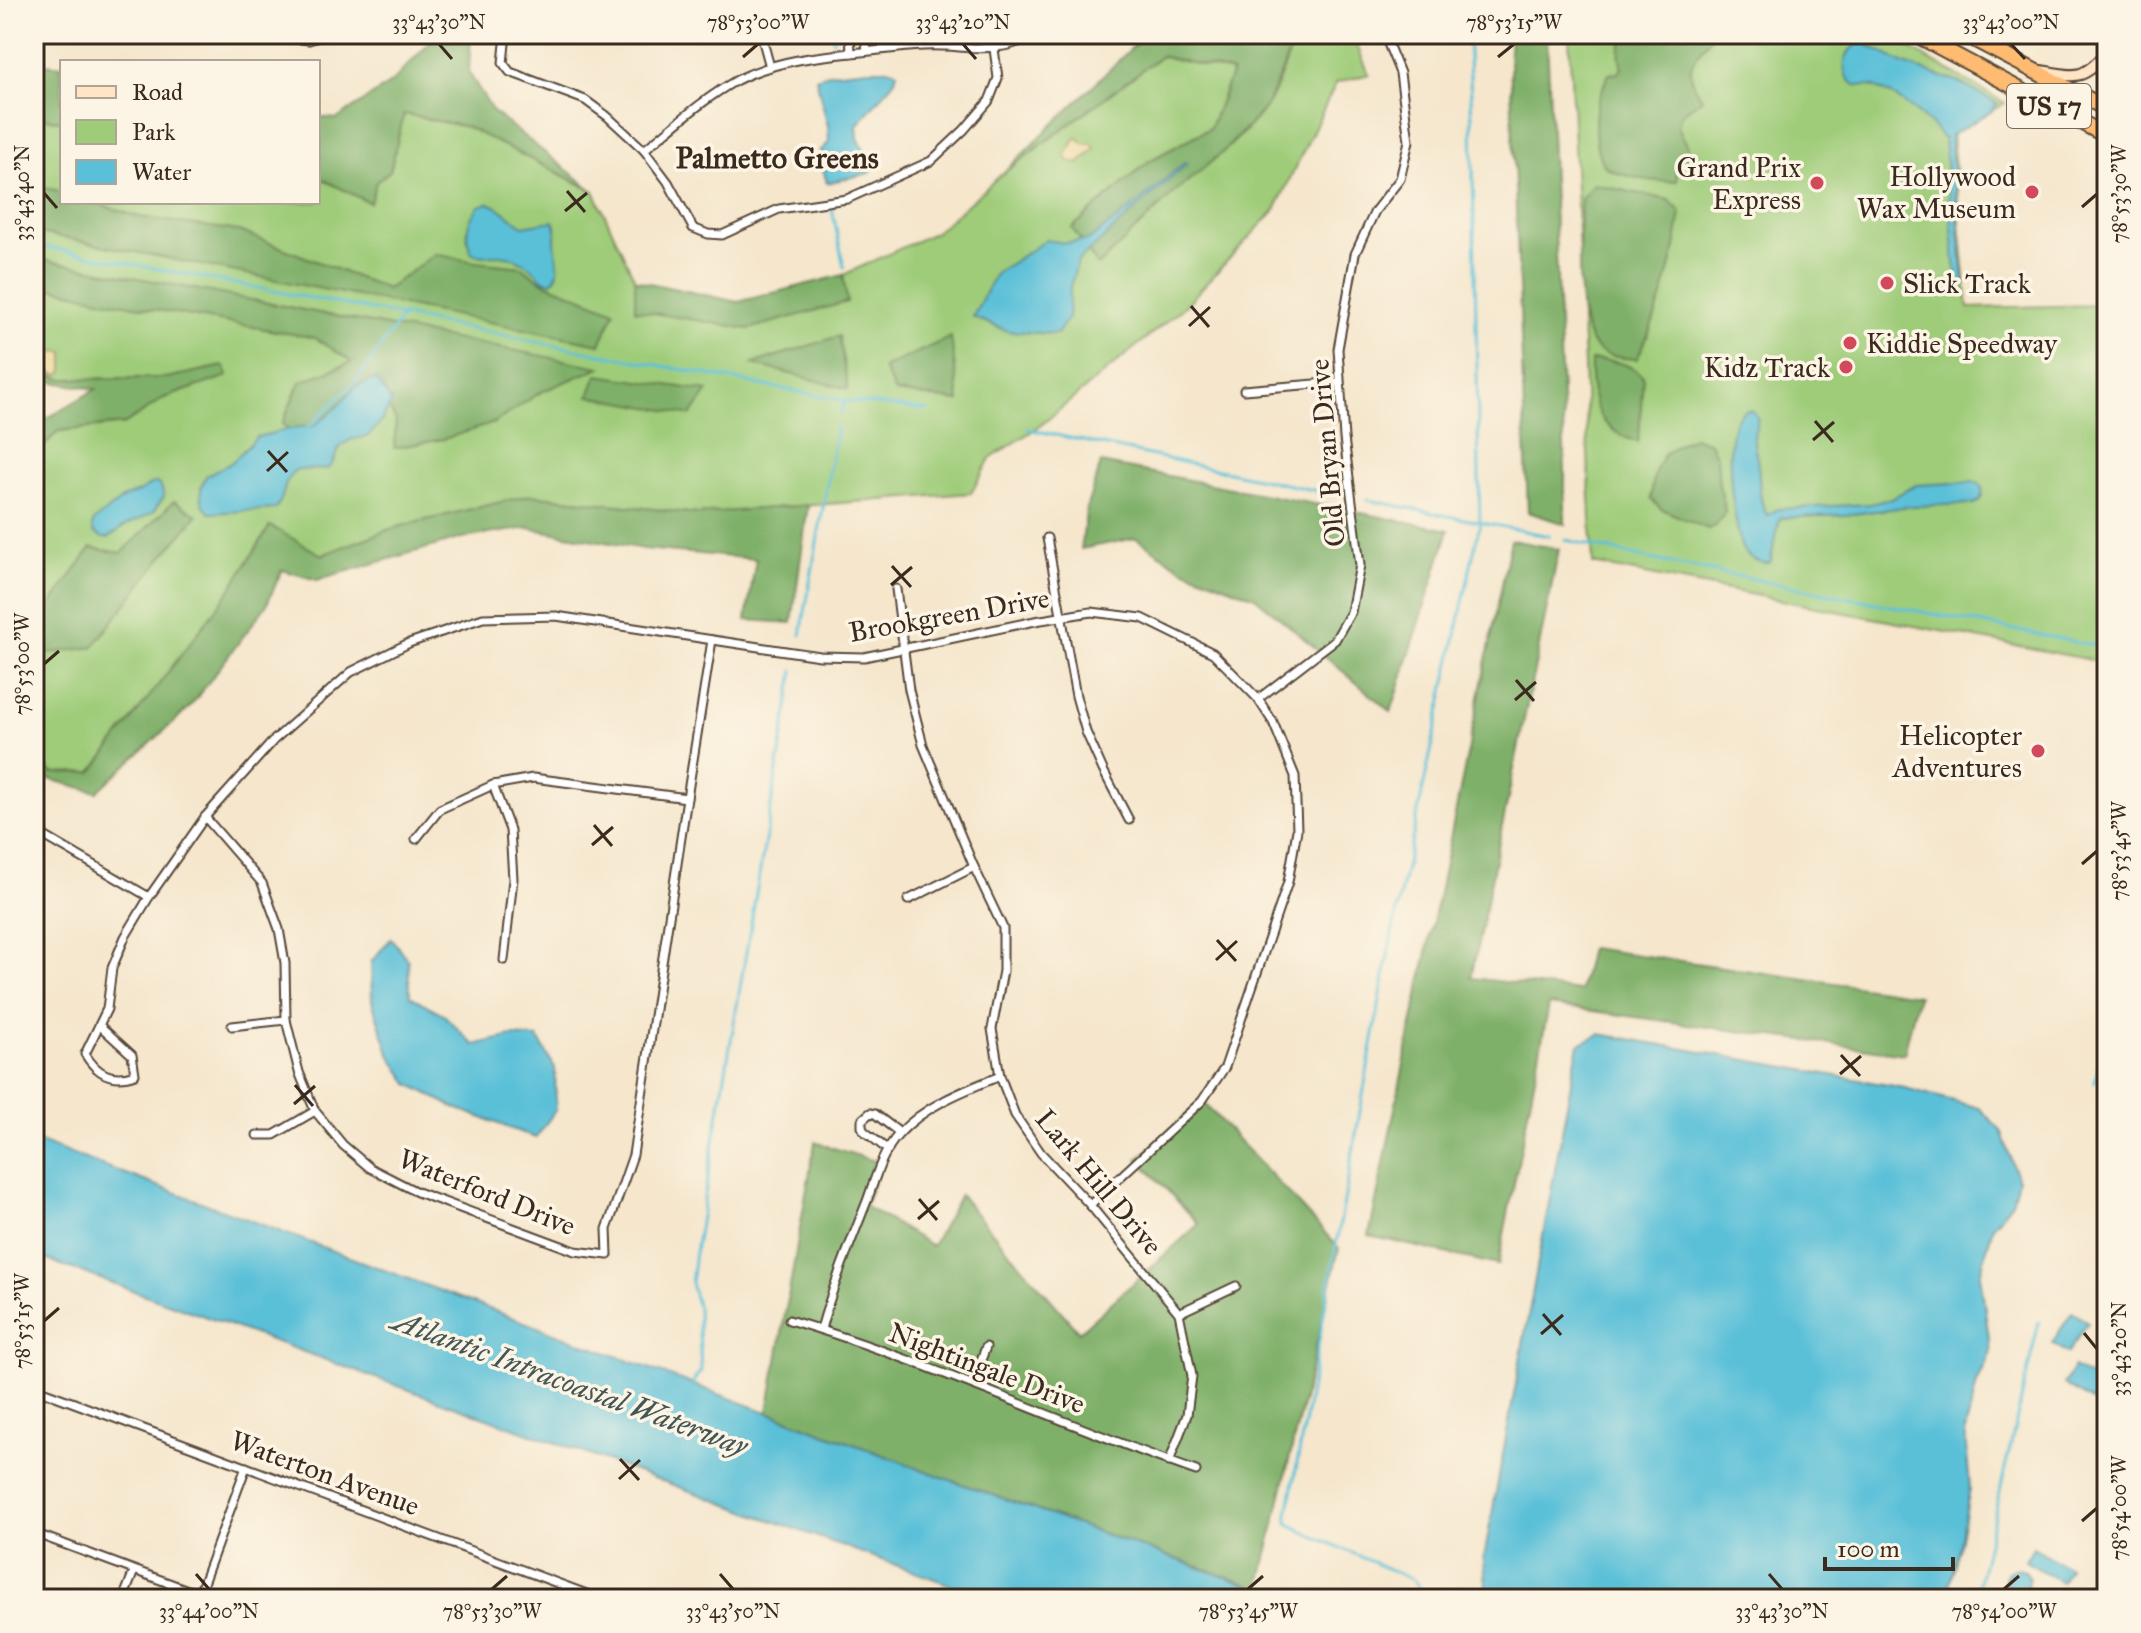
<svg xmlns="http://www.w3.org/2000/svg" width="2141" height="1633" viewBox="0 0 2141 1633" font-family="'IM FELL Great Primer',serif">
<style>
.green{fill:#9fcc79;stroke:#6d7b4c;stroke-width:2}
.forest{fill:#7fb069;stroke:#5d6d44;stroke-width:2}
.sand{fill:#eeda9e;stroke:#94825e;stroke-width:2}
.water{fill:#5ac0d8;stroke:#4a757b;stroke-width:2}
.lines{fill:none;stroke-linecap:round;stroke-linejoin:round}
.stream{stroke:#5ac0d8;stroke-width:3}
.street-casing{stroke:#574638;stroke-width:11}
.secondary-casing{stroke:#574638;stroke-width:14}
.highway-casing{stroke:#574638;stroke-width:18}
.street{stroke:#fff;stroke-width:7}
.secondary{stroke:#ffe4c6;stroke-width:10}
.highway{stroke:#febb71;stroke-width:14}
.ticks{fill:none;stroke:#3b2a1e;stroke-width:3}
.poi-dot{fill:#d1495b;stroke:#fcf5e5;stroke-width:3}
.labels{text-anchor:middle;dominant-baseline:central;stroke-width:7;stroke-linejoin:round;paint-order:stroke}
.shield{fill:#fcf5e5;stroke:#75675a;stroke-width:2}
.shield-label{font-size:26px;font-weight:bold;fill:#3b2a1e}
.poi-label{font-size:28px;fill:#3b2a1e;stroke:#fcf5e5;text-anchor:end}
.street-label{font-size:28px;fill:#3b2a1e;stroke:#fcf5e5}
.neighbourhood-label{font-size:30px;font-weight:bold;fill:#3b2a1e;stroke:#fcf5e5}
.water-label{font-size:30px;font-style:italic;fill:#445756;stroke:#fcf5e5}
.neatline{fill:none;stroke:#3b2a1e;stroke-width:3}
.ticks-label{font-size:20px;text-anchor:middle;fill:#3b2a1e}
</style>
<rect width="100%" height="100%" fill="#fcf5e5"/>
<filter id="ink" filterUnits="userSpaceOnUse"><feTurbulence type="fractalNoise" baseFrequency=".0125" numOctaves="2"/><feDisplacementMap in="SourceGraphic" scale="16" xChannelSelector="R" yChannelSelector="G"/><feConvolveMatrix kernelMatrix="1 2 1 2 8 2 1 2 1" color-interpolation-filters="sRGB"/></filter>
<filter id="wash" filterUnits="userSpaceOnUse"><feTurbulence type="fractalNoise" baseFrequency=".006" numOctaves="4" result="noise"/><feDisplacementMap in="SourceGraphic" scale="32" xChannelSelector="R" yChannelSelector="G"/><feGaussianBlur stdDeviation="1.8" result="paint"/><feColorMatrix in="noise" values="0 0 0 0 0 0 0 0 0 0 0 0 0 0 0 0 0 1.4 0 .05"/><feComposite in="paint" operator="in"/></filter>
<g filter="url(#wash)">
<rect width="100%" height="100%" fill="#f5e6cc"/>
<g class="green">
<path d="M1295,34H1352L1369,74L1336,83L1275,210L1184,307L1041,425L990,459L971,493L697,514L530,495L393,528L322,555L270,526L229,592L92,772L52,773L34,753V696L45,654L158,562L197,515L174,501L122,553L91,548L34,628V457L58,431L125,424L164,398L227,376L224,367L166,378L63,379L34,374V116L62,121V202H318V177L369,202L376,182L392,160L403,113L467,127L594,191L635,280V310L846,302L843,275L936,232L1002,174L1161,56L1232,72L1210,128L1149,161L1178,189C1208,164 1241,140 1264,109C1275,95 1291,51 1295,34Z"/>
<path d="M1569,34H1885L2005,103L1952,134L1968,308L2107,305V663L1593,564Z"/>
</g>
<g class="forest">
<path d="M432,34H471L469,73L493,112L594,191L467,127L404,114L390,171L376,182L370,203L318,177V117L337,119L392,82L431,41Z"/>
<path d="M1146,34H1244L1292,47L1266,107L1224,151L1178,189L1098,266L1072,228L1149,161L1210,128L1232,72L1161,56L1002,174Z"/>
<path d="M1509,34H1547L1565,470V524L1528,512Z"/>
<path d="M1628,34H1713C1694,61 1680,66 1702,98C1695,107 1682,109 1679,121C1675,139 1704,148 1677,166V181C1661,183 1615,177 1604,165C1599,160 1599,154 1597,148C1592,118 1596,101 1609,74L1618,72L1622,68C1618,53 1618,46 1628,34Z"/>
<path d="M34,63L62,66V121L34,116Z"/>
<path d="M1593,184L1669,200L1681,212C1674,262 1659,314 1637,359C1625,358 1610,358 1600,351C1572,334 1580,240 1580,209L1581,199Z"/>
<path d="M34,188L51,189L62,192V202H93L139,217L239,231L387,289L435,254L475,262L522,267L543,282L615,311L600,344L34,232Z"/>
<path d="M34,258L600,367L541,392L494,423L444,439L394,448L396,420L385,403L304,442L282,424L300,382L352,362L315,338L113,302L34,284Z"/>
<path d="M843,275L847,302L749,329L635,310V280L738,302Z"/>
<path d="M839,336L848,389L752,364Z"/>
<path d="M951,337L959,401L895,392L883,368Z"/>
<path d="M1591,360C1609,360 1630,362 1643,376L1639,438L1638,442C1595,429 1590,401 1591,360Z"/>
<path d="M224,366L228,376L164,398L125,424L58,431L34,456V426L96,389L34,379V371L63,379L166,378Z"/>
<path d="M597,375L708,391L691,415L589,396Z"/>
<path d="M1694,437L1710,443L1717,456L1719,485L1724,503L1725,512L1716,526L1708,529L1661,509L1651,499C1654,464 1660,450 1694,437Z"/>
<path d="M1101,463L1449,530L1391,712L1255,597L1183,569L1136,538L1081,549L1087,506Z"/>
<path d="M530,495L697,514L808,505L792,623L746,620L756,559L644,549L528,528L462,538L317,580L282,570L266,606L189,708L97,792L34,775V753L52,773L92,772L229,592L270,526L322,555L393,528Z"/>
<path d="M174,501L197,515L158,562L93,647L45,654L34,696V628L91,548L122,553Z"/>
<path d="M1511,540L1559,549L1471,978L1580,991L1590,948L1918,995L1904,1054L1549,1005L1498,1265L1369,1236Z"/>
<path d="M1202,1101L1339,1248L1259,1588L953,1481L768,1412L815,1142L881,1163L865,1206L932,1246L960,1195L1079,1332L1199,1224L1138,1159Z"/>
</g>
<g class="sand">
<path d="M1076,138H1078L1083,143L1092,144L1095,149L1078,164L1069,161L1065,156Z"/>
<path d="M34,350L48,354L58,351L64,352V371L58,375L45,370H34Z"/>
</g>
<g class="water">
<path d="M1864,43L1904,64L1958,82L1997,103L1992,111L1950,136L1964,280L1961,286L1957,284L1944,140C1932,121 1895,94 1874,87C1866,85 1855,88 1850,81C1838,67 1847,44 1864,43Z"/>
<path d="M869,69H892L897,72L895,80L857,125L858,138L873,169L869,173L827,183L822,165L821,151L829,142L828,126L816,78L830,73Z"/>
<path d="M1185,162L1187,164L1078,261L1070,287L1068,318L1057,334L1007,331L973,317L995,274L1046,240L1065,243L1089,240L1137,204Z"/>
<path d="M489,203L499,208L523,226L553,221C558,229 555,232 555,241C555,256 564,270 552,282L543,280C533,267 514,254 496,255C485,255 481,258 471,252C464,234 467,221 479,206Z"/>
<path d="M376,379L392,402L381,422L373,431L368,436L350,440L340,447L331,466L326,469L295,470C281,482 287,497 275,509L210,513L203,504L201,497V488L206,476L231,463L257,437L299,427H312L333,411L356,386Z"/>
<path d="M1747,410L1753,411C1763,422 1753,428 1754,440C1754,448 1757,456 1758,465C1760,482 1758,500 1767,515L1778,509L1870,504L1890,499L1916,485L1976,482L1982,486C1983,495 1982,501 1973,504L1913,506L1845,515L1780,518L1770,563C1759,564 1746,557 1741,546C1735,520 1716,421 1747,410Z"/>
<path d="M157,483L161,486L164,497L152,513L125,526L108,538H103L94,533L92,527L94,521L125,497L141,491L151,484Z"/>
<path d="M391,938L408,960L410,996L443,1014L474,1045L512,1036L538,1038L555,1068L556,1109L536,1138L453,1107L409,1084L389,1053L372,1001L371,962Z"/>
<path d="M1600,1034L1905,1088L1979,1108L2001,1130L2018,1180L2012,1202L1993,1226L1980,1275L1991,1352L1977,1383L1965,1431L1970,1488L1959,1550L1945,1599H1487L1484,1558L1572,1077L1579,1044Z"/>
<path d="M34,1140L953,1481L1288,1599H990L34,1255Z"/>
<path d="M2072,1312L2088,1322L2068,1353L2052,1343Z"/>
<path d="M2074,1367L2106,1387L2096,1404L2064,1384Z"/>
<path d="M2033,1547L2069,1568L2061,1582L2025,1561Z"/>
<circle cx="2017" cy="1580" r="12"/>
</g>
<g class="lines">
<g class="stream">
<path d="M833,34V40"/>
<path d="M832,209L844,267"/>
<path d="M34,245L845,401L927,410"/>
<path d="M840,414L845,401"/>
<path d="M308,428L362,374L403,315"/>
<path d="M1028,429L1327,493"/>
<path d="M1368,500L1549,536"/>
<path d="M1566,540L1650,559L2107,648"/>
<path d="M801,635L837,427"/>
<path d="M2095,1082L2107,1027"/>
<path d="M691,1387L696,1377L701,1371L698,1309L691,1283L695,1252L794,671"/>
<path d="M1424,1599V1592L1413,1580L1302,1531L1288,1523V1514L1392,933L1480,523L1472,121L1468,34"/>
<path d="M1975,1599L2039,1322"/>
</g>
</g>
</g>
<g filter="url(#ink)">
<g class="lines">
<g class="street-casing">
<g id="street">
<path d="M255,34L309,40L328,34"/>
<path d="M506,34L503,63L510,72L585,100L607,116L644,150L668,182L693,228L708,234L722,235L779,209L847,199L931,161L964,130L989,101L998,78L994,49"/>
<path d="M761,34L770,67"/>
<path d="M850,34L851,53"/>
<path d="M865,34L867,51"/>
<path d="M644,150C674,126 703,99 737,80C776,60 819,56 862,52C882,50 902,47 923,46C967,44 995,57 1036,34"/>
<path d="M1244,390L1339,382"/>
<path d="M1047,538L1076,696L1086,732L1103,770L1129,820"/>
<path d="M896,589L909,690L923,745L974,867L1003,928V971L992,1029L1000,1076L1015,1115L1041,1153L1090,1205L1179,1313L1192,1376L1187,1415L1169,1462"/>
<path d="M1258,699L1335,640L1351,612L1360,565L1344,438L1338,349L1355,254L1375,211L1400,179L1409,141L1400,73L1384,34"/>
<path d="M493,785L510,830L513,879L504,960"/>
<path d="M205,817L262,883L279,929L285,963L286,1020L299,1072L315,1111L343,1145L370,1168L417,1192L575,1251L608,1255L607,1229L633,1155L687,798L712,640"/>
<path d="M34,830L149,897"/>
<path d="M416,839L440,809L493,785L533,778L687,798"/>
<path d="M908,900L974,867"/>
<path d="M99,1025L132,1055L135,1074C112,1082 97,1074 85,1054L107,1009L112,968L125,937L149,897L205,817L274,740L351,672L409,643L483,618L556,616L772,649L820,656L864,657L1035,621L1091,612L1142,618L1213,653L1258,699L1273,722L1295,776L1297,830L1288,882L1225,1067L1202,1101L1090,1205"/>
<path d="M232,1026L286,1020"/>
<path d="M257,1135H274L315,1111"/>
<path d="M888,1150L864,1131L862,1127V1120L870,1113L875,1114L900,1133"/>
<path d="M1179,1313L1236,1286"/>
<path d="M789,1320C928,1361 1059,1423 1196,1471"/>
<path d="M821,1329C833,1285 850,1244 867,1201C875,1179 882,1152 899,1134C924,1106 965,1090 1000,1076"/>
<path d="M972,1384L986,1347"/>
<path d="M34,1388L600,1599"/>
<path d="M34,1533L212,1599"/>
<path d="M199,1594L246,1467"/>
<path d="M123,1599L134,1571"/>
</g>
</g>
<g class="secondary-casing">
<g id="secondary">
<path d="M2103,34L2107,65"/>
<path d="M2041,71C2076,76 2080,82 2106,54"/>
</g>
</g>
<g class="highway-casing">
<g id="highway">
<path d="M1915,34L2107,136"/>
<path d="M1964,34L2107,109"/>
</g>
</g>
<use href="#street" class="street"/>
<use href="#secondary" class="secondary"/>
<use href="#highway" class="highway"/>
</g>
</g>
<path class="ticks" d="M439,44L452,59M963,44L976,59M2011,44L2025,59M743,57L758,44M1498,57L1514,44M567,191L585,212M44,193L57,208M2082,207L2097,194M565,211L587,193M1191,306L1209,327M1189,326L1210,307M1815,421L1833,442M1813,440L1834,422M268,451L287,472M267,471L288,452M892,566L911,587M891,585L912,567M44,664L59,651M1516,680L1534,701M1515,700L1536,682M594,825L612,846M592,845L613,827M2082,864L2097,851M1217,940L1236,961M1216,960L1237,941M1841,1055L1860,1076M1840,1074L1861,1056M295,1085L313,1106M294,1104L315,1086M919,1199L937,1220M918,1219L939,1201M1543,1314L1561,1335M44,1321L59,1308M2084,1333L2097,1349M1541,1334L1563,1315M620,1459L639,1480M619,1479L640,1460M2082,1521L2097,1508M196,1574L209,1589M720,1574L733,1589M1769,1574L1782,1589M492,1589L507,1576M1248,1589L1263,1576M2004,1589L2019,1576"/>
<g class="poi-dot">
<circle cx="1817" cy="183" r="8"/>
<circle cx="2032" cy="192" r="8"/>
<circle cx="1887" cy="283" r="8"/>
<circle cx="1850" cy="343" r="8"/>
<circle cx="1846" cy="367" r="8"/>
<circle cx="2038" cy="751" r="8"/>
</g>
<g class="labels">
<rect class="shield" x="2007" y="84" width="84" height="44" rx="6"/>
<g class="shield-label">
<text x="2049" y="106">US 17</text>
</g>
<g class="poi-label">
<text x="1801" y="167">Grand Prix<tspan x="1801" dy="32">Express</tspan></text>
<text x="2016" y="176">Hollywood<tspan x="2016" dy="32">Wax Museum</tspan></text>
<text x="1903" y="283" text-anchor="start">Slick Track</text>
<text x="1866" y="343" text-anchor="start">Kiddie Speedway</text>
<text x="1830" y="367">Kidz Track</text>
<text x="2022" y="735">Helicopter<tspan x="2022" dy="32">Adventures</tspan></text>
</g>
<g class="street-label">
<text transform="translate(1327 453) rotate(-95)">Old Bryan Drive</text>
<text transform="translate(949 615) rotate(-10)">Brookgreen Drive</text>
<text transform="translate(1099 1182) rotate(50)">Lark Hill Drive</text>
<text transform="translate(487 1192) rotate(22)">Waterford Drive</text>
<text transform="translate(987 1368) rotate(21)">Nightingale Drive</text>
<text transform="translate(325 1473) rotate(20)">Waterton Avenue</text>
</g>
<g class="neighbourhood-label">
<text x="777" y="158">Palmetto Greens</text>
</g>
<g class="water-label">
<text transform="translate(570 1383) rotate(20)">Atlantic Intracoastal Waterway</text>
</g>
</g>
<rect width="2141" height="1633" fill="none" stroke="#fcf5e5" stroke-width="88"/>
<rect x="60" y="60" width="260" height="144" fill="#fcf5e5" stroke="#afa495" stroke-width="2"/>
<rect x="76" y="86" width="40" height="12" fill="#ffe4c6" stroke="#afa495" stroke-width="2"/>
<text x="132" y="100" font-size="24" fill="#3b2a1e">Road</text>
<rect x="76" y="120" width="40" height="24" fill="#9fcc79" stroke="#afa495" stroke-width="2"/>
<text x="132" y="140" font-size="24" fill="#3b2a1e">Park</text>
<rect x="76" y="160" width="40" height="24" fill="#5ac0d8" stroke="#afa495" stroke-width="2"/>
<text x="132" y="180" font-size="24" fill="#3b2a1e">Water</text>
<path d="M1825 1557v12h128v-12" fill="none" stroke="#3b2a1e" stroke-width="4"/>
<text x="1837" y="1557" font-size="24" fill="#3b2a1e" stroke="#fcf5e5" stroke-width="6" paint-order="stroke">100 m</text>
<rect x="44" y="44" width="2053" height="1545" class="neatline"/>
<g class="ticks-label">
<text x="439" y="29">33°43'30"N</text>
<text x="758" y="29">78°53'00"W</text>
<text x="963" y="29">33°43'20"N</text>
<text x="1514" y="29">78°53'15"W</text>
<text x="2011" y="29">33°43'00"N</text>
<text transform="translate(22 193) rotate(-90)" y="7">33°43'40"N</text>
<text transform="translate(2119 194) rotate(-90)" y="7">78°53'30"W</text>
<text transform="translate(22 664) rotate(-90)" y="7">78°53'00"W</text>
<text transform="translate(2119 851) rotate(-90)" y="7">78°53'45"W</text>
<text transform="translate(22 1321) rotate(-90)" y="7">78°53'15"W</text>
<text transform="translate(2119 1349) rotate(-90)" y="7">33°43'20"N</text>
<text transform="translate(2119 1508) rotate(-90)" y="7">78°54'00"W</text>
<text x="209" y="1618">33°44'00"N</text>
<text x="492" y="1618">78°53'30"W</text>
<text x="733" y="1618">33°43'50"N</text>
<text x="1248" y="1618">78°53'45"W</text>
<text x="1782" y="1618">33°43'30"N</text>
<text x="2004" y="1618">78°54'00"W</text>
</g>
</svg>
